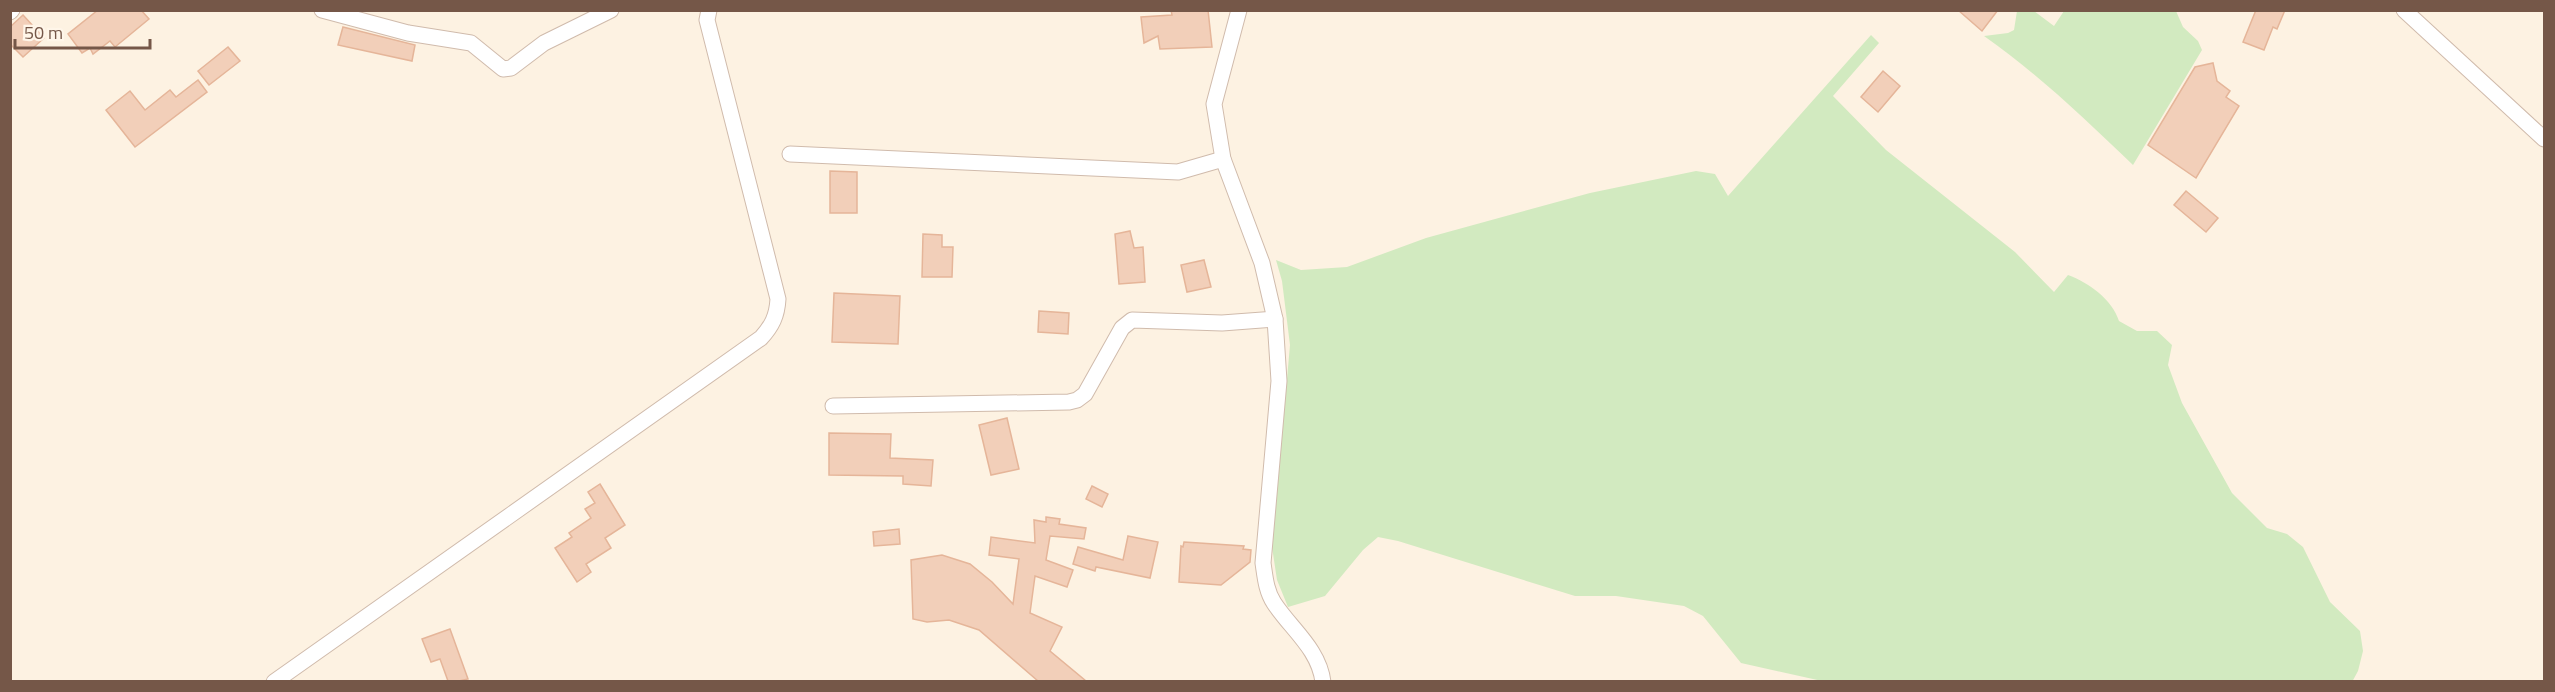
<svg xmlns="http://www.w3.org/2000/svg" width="2555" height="692" viewBox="0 0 2555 692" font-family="'Titillium Web',sans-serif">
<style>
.green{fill:#d2eac0}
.building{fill:#f2cfb9;stroke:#e5b599;stroke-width:1.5}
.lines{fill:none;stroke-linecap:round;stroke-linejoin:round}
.minor-casing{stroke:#d0bbac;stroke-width:17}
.minor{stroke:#fff;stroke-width:15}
</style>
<rect width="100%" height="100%" fill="#fdf2e2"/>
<g class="green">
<path d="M2017,11H2034L2054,26L2064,11H2176L2183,27L2198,41L2202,50L2133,165C2085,119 2038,74 1984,36L2008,33L2014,30Z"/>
<path d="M1871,35L1879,43L1833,96L1886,150L2015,252L2054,292L2068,275C2089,283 2112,299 2119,321L2137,331H2157L2172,345L2168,365L2182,403L2232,493L2267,528L2287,534L2303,547L2330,602L2360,631L2363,651L2358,671L2352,682L1822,681L1741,663L1703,616L1684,606L1616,596H1575L1398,541L1378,537L1363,550L1325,596L1288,607L1277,580L1272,547L1290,345L1282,281L1276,260L1301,270L1347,267L1426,238L1590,193L1696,171L1715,174L1728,196Z"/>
</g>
<g class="building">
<path d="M98,10H141L149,19L115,47L110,41L93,54L90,48L82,53L68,34Z"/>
<path d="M1171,10H1208L1212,47L1160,49L1158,36L1144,43L1141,17L1172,15Z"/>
<path d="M1958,10H1998L1982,31Z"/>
<path d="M2256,10H2285L2277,29L2273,27L2264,50L2243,42Z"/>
<path d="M23,15L44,38L23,57L10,44V27Z"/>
<path d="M343,27L415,45L412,61L338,45Z"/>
<path d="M228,47L240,61L209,85L198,71Z"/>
<path d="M2213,63L2217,81L2230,91L2226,97L2239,106L2196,178L2148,145L2195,67Z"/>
<path d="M1883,71L1900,86L1878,112L1861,97Z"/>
<path d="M198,80L207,92L135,147L106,110L130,91L145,110L170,90L176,97Z"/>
<path d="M830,171L857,172V213H830Z"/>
<path d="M2186,191L2218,218L2206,232L2174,205Z"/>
<path d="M1130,231L1134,248L1143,247L1145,282L1119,284L1115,234Z"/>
<path d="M923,234L942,235V247H953L952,277H922Z"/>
<path d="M1204,260L1211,287L1187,292L1181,265Z"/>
<path d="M834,293L900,296L898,344L832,342Z"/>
<path d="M1039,311L1069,313L1068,334L1038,332Z"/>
<path d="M1007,418L1019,469L991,475L979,425Z"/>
<path d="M829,433L891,434L890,458L933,460L931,486L903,484V476L829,475Z"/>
<path d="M600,484L625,525L605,538L611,548L586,564L591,572L577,582L555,548L572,537L569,533L591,518L585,509L595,503L588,492Z"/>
<path d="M1092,486L1108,494L1102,507L1086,499Z"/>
<path d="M1046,517L1060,519L1059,524L1086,528L1084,539L1050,536L1046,560L1073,570L1067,587L1035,576L1030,613L1062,627L1050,651L1086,681H1038L979,630L949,620L927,622L913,619L911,560L942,555L970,564L992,582L1013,604L1019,559L989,555L991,537L1035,543L1034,520L1046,522Z"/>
<path d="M899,529L900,544L874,546L873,532Z"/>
<path d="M1128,536L1158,542L1150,578L1096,567L1095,571L1073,564L1078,547L1123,560Z"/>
<path d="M1184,542L1244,546L1243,549L1251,550L1250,562L1221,585L1179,582L1181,546L1183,547Z"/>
<path d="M450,629L468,679L459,681H448L440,659L431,662L422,639Z"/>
</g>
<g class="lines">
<g class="minor-casing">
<g id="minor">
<path d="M322,10L408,33L471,43L503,69L511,68L544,43L611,10"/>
<path d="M1239,10L1214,104L1223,159L1262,263L1275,319L1279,381L1263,563C1265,576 1266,591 1274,603C1291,629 1319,649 1323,682"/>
<path d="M2404,10L2544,139"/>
<path d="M10,12L12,10"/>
<path d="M790,154L1178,172L1223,159"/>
<path d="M833,406L1069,402L1077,400L1085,394L1122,328L1132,320L1222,323L1275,319"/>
<path d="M274,682L761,338C772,326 777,316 778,299L707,20L709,10"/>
</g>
</g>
<use href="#minor" class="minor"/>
</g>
<rect width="2555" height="692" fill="none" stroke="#755748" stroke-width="24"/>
<path d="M15 39v9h135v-9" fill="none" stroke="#755748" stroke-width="3"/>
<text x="24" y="39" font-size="18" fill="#755748" stroke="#fff6e9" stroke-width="4.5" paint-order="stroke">50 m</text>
</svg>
